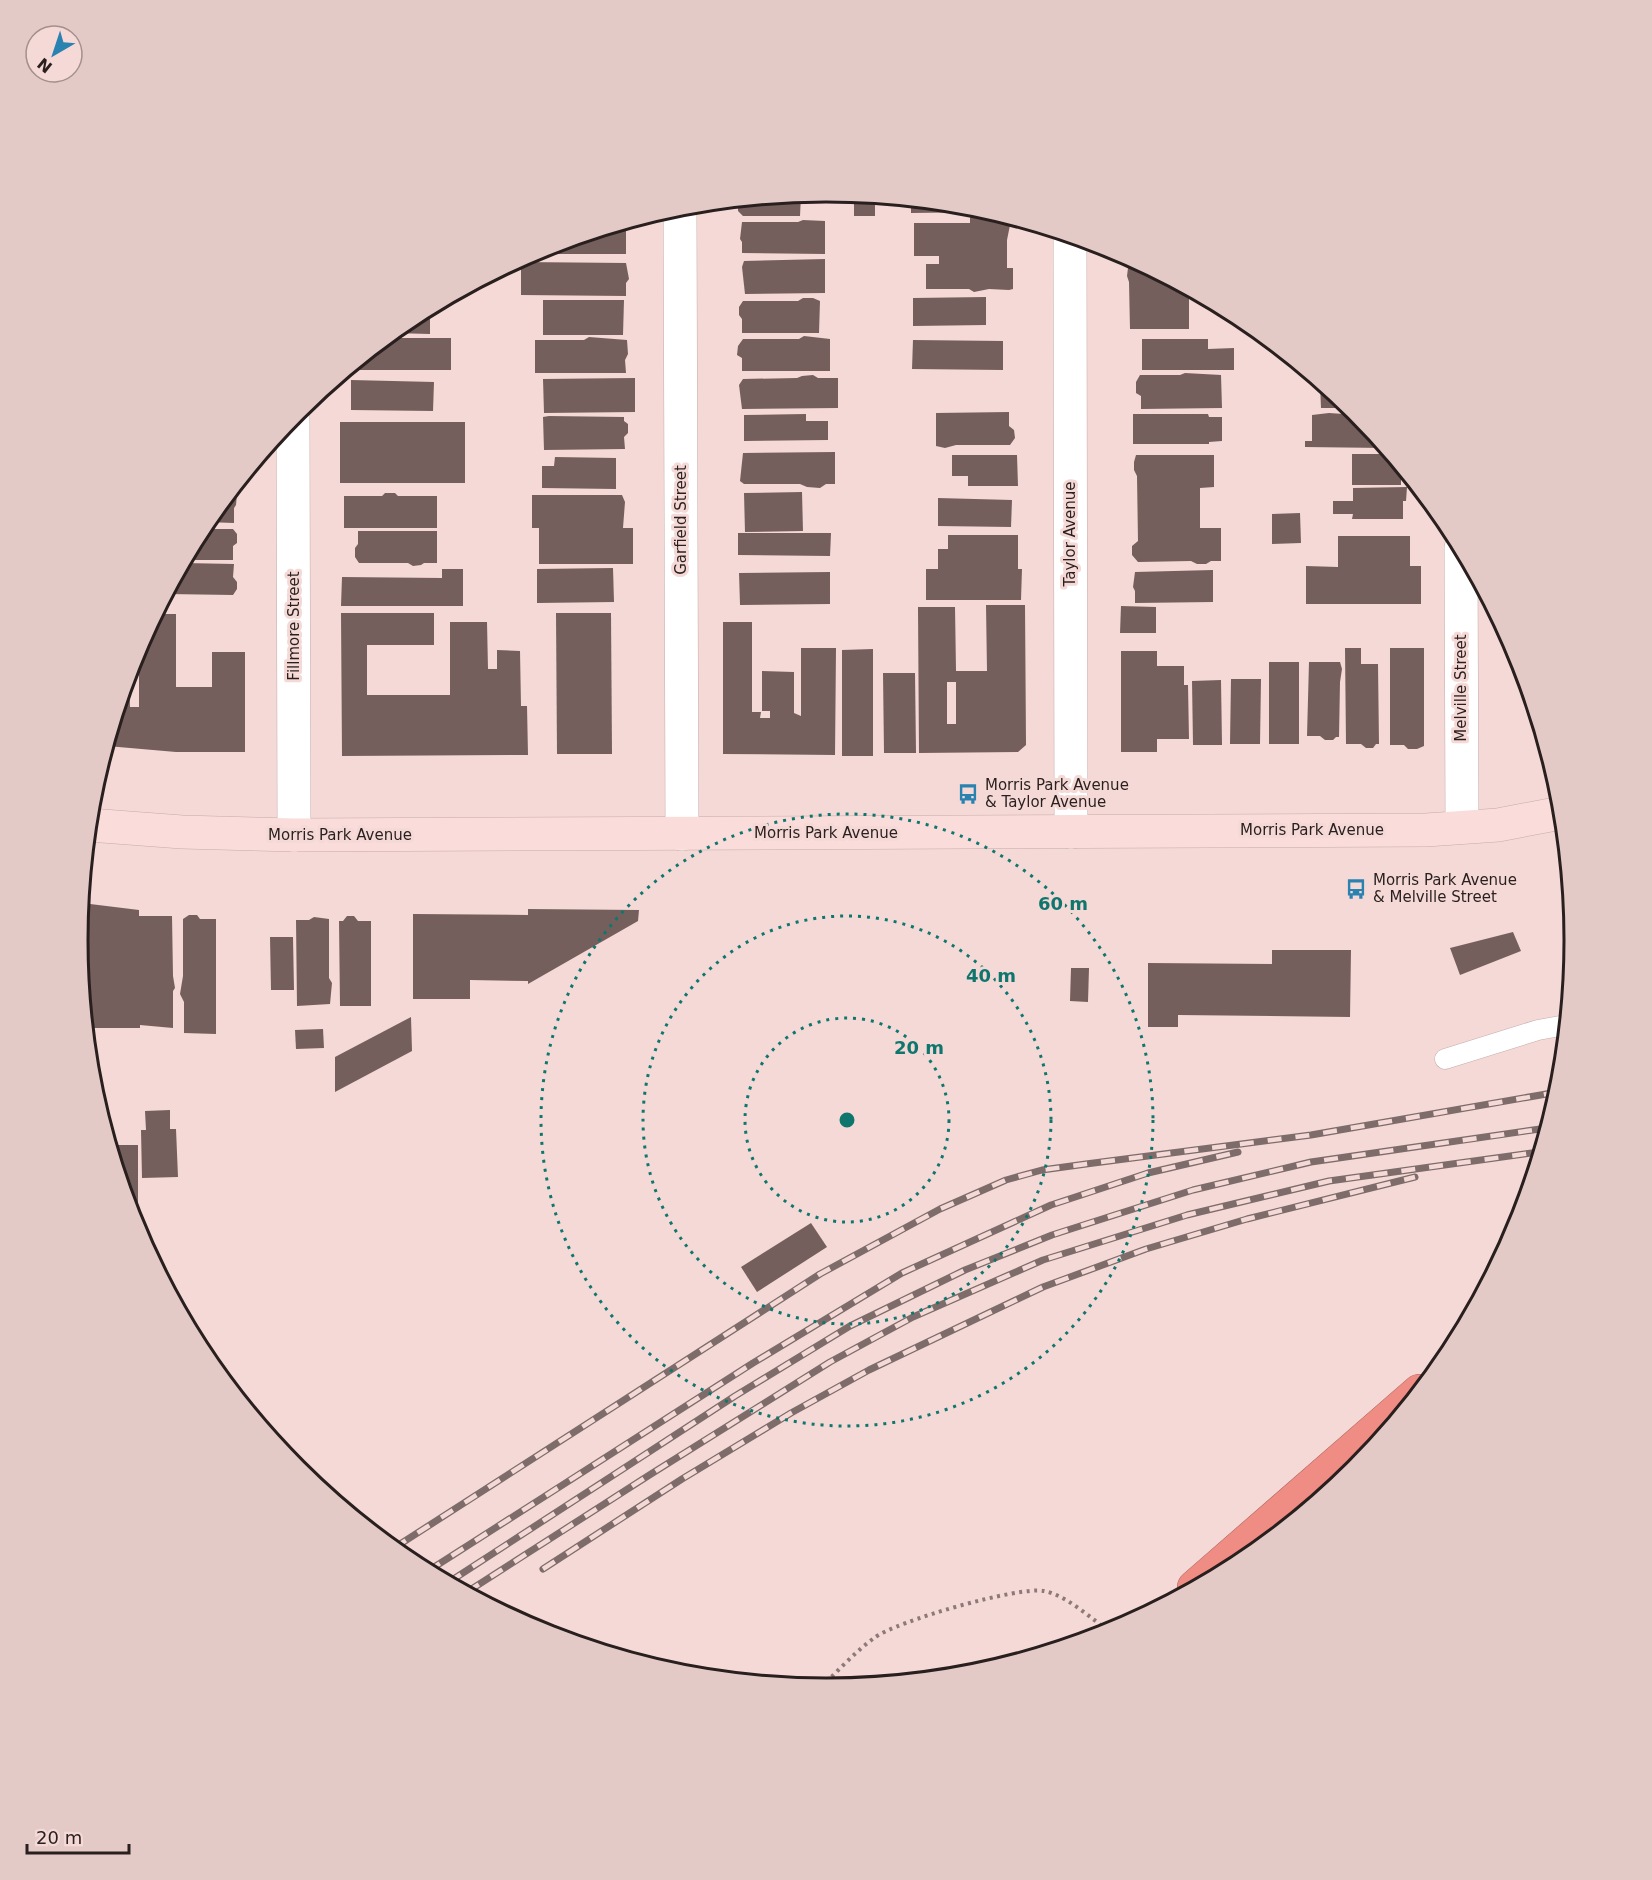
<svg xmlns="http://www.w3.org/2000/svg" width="1652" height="1880" viewBox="0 0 1652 1880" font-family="'DejaVu Sans',sans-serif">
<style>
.building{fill:#755f5c;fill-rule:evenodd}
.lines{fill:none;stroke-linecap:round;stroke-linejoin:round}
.service-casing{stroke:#c5aca9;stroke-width:21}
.minor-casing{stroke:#c5aca9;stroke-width:34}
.secondary-casing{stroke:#c5aca9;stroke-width:34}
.motorway-casing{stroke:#aa6660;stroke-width:34}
.path{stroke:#8d7a78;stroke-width:4;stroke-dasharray:3 4.5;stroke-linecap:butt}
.service{stroke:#fff;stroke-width:20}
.minor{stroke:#fff;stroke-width:33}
.secondary{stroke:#fadcda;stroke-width:33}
.motorway{stroke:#ef8c83;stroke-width:33}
.rail-casing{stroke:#7d6c6a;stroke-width:7}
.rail{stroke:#f4d9d6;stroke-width:4.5;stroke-dasharray:14;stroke-linecap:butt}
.ring{fill:none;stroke:#0f766e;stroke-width:3;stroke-dasharray:3 6}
.labels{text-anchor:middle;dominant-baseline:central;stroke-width:6;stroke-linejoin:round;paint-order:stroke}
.street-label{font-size:15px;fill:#291f1e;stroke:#f4d9d6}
.poi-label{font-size:15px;fill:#291f1e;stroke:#f4d9d6;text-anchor:start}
.rim{fill:none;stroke:#291f1e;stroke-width:3}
.centre{fill:#0f766e;stroke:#f4d9d6;stroke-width:3}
.ring-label{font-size:18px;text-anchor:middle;font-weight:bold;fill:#0f766e;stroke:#f4d9d6;stroke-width:6;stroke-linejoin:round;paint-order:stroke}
</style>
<rect width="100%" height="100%" fill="#f4d9d6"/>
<g class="building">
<path d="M801,195L800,216H743L738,211V203H732Z"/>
<path d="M854,195L875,197V216H854Z"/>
<path d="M911,200L972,206L989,212L911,213Z"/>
<path d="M970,217H1008L1010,225L1007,240V268H1013V289L1009,290L989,289L974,292L969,289H926V264H939V256H914V223H970Z"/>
<path d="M803,220L825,221V254L742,253V242L740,239L742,222H798Z"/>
<path d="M620,225H626V254H531L540,249Z"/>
<path d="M825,259V293L745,294L742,267L744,261Z"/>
<path d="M1129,260H1133L1194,293H1189V329H1130L1129,282L1127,276Z"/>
<path d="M521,262L626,263L629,279L626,283V296L521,295Z"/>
<path d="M986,297V325L913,326V298Z"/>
<path d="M803,298H813L820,301L819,333H742V319L739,315V307L743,301H798Z"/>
<path d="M543,300H624L623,335H543Z"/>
<path d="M430,308V334L392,333L411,318Z"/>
<path d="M804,336L830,339V371H742V358L737,355L738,346L743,339H799Z"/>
<path d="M589,337L627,340L628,354L625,360L626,373H535V340H584Z"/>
<path d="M386,338H451V370H348Z"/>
<path d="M1142,339H1208V349L1234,348V370H1142Z"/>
<path d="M913,340L1003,341V370L912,369Z"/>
<path d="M1185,373L1221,375L1222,408L1141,409V396L1136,393V382L1140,375H1180Z"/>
<path d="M813,375L818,378H838V408L742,409L739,385L743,379L797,378L802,376Z"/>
<path d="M635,378V412L544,413L543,379Z"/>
<path d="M351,380L434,382L433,411L351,410Z"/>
<path d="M1320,383L1338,397L1351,408H1321Z"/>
<path d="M1009,412V426L1014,430L1015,438L1010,445H956L945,448L936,446V413Z"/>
<path d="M1329,413L1358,415L1385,448L1305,447V441H1312V415Z"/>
<path d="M806,414V421H828V440L744,441V415Z"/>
<path d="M1133,414H1208L1209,417H1222V441L1209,442V444H1133Z"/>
<path d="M549,416L624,417V421L628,424V433L624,437L625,449L544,450L543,417Z"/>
<rect x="340" y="422" width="125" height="61"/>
<path d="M835,452V484H826L820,488L807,487L800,484H744L740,481L743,453Z"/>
<path d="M1352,454H1390L1401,467V485H1352Z"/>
<path d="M952,455H1017L1018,486H968V476H952Z"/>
<path d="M1136,455H1214V487L1200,488V528H1221V561H1211L1206,564H1197L1191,561L1138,562L1132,555V546L1138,541L1137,476L1134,470V462Z"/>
<path d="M555,457L616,458V489L542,488V466H554Z"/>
<path d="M1407,487L1406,501H1403V519H1352L1353,514H1333V501H1353V488Z"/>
<path d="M234,488L237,494L236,505L234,508V523L206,522Z"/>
<path d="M802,492L803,531L745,532L744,493Z"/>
<path d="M385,493H395L398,496H437V528H344V496H382Z"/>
<path d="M532,495H622L625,502L623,528H633V564H539V528H532Z"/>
<path d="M938,498L1012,500L1011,527L938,526Z"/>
<path d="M1300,513L1301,543L1272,544V514Z"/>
<path d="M202,529H233L237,534V543L233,546V560H185Z"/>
<path d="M358,531H437V563H424L421,565L413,566L408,563H359L355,557V548L358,544Z"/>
<path d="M738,533H831L830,556L738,555Z"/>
<path d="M948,535H1018V569H1022L1021,600H926V569H938V549H948Z"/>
<path d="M1338,536H1410V566H1421V604H1306V566L1338,567Z"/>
<path d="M184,563L234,564L233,577L237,582V589L233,595L167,594Z"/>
<path d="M613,568L614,602L537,603V569Z"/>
<path d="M442,569H463V606H341L342,577L442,578Z"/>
<path d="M1213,570V602L1135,603V591L1133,587L1135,572Z"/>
<path d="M830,572V604L740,605L739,573Z"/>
<path d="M986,605H1025L1026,745L1018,752L919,753L918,607H955L956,671H987ZM947,682H956V724H947Z"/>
<path d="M1121,606L1156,607V633H1120Z"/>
<path d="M341,613H434V645H367V695H450V622H487L488,669H497V650L520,651L521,706H527L528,755L342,756Z"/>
<path d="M556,613H611L612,754H557Z"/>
<path d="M156,614H176V687H212V652H245V752H176L107,746L129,674L130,707H139V646Z"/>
<path d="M723,622H752V712H761L760,718H770V711H762V671L794,672V713L801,716V648H836L835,755L723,754Z"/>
<path d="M1345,648H1361V664H1378L1379,744H1376L1373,748H1366L1361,744H1346Z"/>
<path d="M1390,648H1424V746L1417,749H1408L1404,745H1390Z"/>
<path d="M873,649V756H842V650Z"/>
<path d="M1121,651H1157V666H1184V685H1188L1189,739H1157V752H1121Z"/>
<rect x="1269" y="662" width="30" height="82"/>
<path d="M1309,662H1340L1342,669L1340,682L1339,737H1336L1333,740H1325L1320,736H1307Z"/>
<path d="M883,673H915L916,753H884Z"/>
<path d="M1231,679H1261L1260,744H1230Z"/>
<path d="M1221,680L1222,745H1193L1192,681Z"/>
<path d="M82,903L139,910V916H172L173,976L175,988L173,991V1028L140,1025V1028H87L78,940Z"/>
<path d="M528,909L639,910L638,921L528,984V981L470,980V999H413V914L528,915Z"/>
<path d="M189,915H197L200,919H216V1034L184,1033V1002L180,994L183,976V919Z"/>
<path d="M347,916H354L358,921H371V1006H340L339,921H343Z"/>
<path d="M314,917L329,919V978L332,983L330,1004L297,1006L296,920H309Z"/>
<path d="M1513,932L1521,951L1460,975L1450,948Z"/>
<path d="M270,937H293L294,990H271Z"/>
<path d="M1272,950H1351L1350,1017L1178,1015V1027H1148V963L1272,964Z"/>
<path d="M1071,968H1089L1088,1002L1070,1001Z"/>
<path d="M411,1017L412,1051L335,1092V1057Z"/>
<path d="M323,1029L324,1048L296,1049L295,1030Z"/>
<path d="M170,1110V1129H176L178,1177L142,1178L141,1130H146L145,1111Z"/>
<path d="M110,1145H138V1203L129,1207Z"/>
<path d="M811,1223L827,1247L757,1292L741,1267Z"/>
</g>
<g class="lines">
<g class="service-casing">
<path id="service" d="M1445,1059L1538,1030L1566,1025"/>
</g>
<g class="minor-casing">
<g id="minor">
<path d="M680,207L682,834"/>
<path d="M1070,236L1071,832"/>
<path d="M293,416L294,835"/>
<path d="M1461,548L1462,827"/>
</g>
</g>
<g class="secondary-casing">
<path id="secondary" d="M89,825L182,832L294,835L1426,830L1498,825L1561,813"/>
</g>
<g class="motorway-casing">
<path id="motorway" d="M1194,1587L1419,1391"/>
</g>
<path class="path" d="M821,1687C838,1671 855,1652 874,1638C896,1621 1019,1586 1044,1591C1066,1595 1092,1619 1110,1632"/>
<use href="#service" class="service"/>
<use href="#minor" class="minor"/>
<use href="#secondary" class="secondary"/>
<use href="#motorway" class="motorway"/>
<g class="rail-casing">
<g id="rail">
<path d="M394,1548L820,1274L940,1209L1006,1180L1042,1170L1086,1164L1311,1135L1558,1092"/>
<path d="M543,1569L682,1479L791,1413L869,1370L1043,1287L1146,1249L1247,1219L1415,1177"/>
<path d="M428,1571L753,1363L902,1273L1051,1205L1148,1173L1238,1152"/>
<path d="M449,1582L735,1396L850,1326L965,1270L1052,1235L1193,1190L1311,1162L1547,1128"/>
<path d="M467,1592L651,1474L830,1362L913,1317L1043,1260L1187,1215L1329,1181L1539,1152"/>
</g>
</g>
<use href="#rail" class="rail"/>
</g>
<g class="ring">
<circle cx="847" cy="1120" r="102"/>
<circle cx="847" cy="1120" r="204"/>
<circle cx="847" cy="1120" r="306"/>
</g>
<defs>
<g id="bus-bare" transform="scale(1.62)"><path d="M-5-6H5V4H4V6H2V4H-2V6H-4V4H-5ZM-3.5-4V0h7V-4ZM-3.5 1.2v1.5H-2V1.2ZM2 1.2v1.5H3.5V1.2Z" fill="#2a82b1" stroke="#f4d9d6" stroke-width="2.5" paint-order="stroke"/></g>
</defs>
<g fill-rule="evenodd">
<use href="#bus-bare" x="968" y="794"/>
<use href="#bus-bare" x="1356" y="889"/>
</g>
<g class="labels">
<g class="street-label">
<text transform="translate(681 520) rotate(-90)">Garfield Street</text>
<text transform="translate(1070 534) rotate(-90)">Taylor Avenue</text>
<text transform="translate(294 626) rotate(-90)">Fillmore Street</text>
<text transform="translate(1461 688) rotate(-90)">Melville Street</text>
<text x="1312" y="830">Morris Park Avenue</text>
<text x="826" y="833">Morris Park Avenue</text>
<text x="340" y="835">Morris Park Avenue</text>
</g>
<g class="poi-label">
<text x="985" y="785">Morris Park Avenue<tspan x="985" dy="17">&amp; Taylor Avenue</tspan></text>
<text x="1373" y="880">Morris Park Avenue<tspan x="1373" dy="17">&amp; Melville Street</tspan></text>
</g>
</g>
<path d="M0 0H1652V1880H0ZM88 940a738 738 0 1 1 1476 0a738 738 0 1 1-1476 0Z" fill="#e4cac7" fill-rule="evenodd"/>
<path class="rim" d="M88 940a738 738 0 1 1 1476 0a738 738 0 1 1-1476 0Z"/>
<circle cx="847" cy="1120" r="9" class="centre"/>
<g class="ring-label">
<text x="1063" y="910">60 m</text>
<text x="991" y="982">40 m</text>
<text x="919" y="1054">20 m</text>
</g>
<g transform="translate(54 54) rotate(219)"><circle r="28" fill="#f4d9d6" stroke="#a38f8c" stroke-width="1.5"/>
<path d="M0-4.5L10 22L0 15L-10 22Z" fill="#2a82b1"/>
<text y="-9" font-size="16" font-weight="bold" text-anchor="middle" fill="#291f1e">N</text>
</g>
<path d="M27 1844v9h102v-9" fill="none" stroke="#291f1e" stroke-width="3"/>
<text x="36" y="1844" font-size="18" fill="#291f1e" stroke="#f4d9d6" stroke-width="4.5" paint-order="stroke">20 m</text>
</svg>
